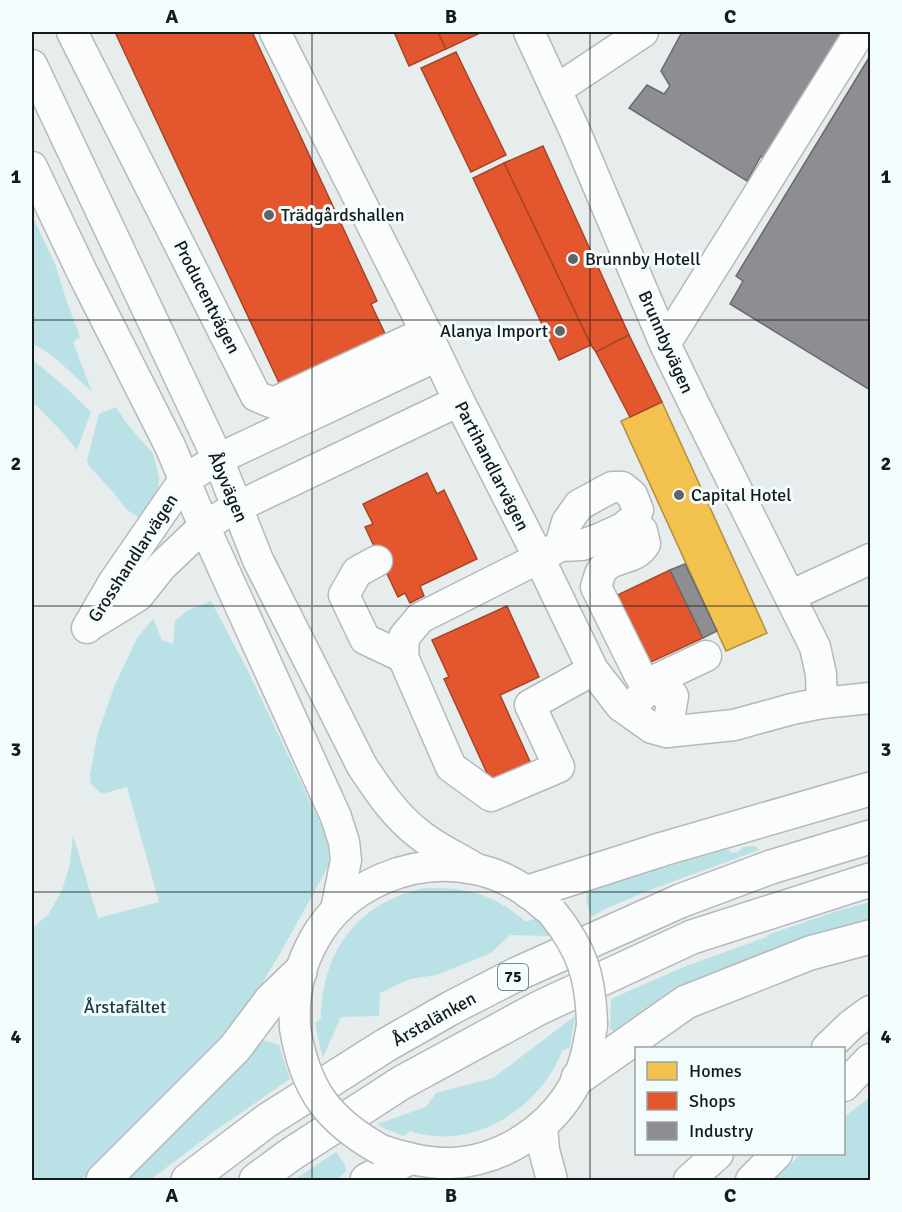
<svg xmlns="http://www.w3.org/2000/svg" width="902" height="1212" viewBox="0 0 902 1212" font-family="Signika,sans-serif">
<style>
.green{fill:#bae2e6}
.homes{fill:#f2c14e;stroke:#b08f3f;stroke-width:1.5}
.shops{fill:#e4572e;stroke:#a64528;stroke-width:1.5}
.industry{fill:#8d8d92;stroke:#6a6a6e;stroke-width:1.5}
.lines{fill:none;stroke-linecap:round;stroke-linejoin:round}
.minor-casing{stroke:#b6b9ba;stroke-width:33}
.highway-casing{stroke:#b6b9ba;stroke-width:36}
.minor{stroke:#fbfcfc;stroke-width:30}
.highway{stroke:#fbfcfc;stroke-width:33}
.minor-bridge-casing{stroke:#b6b9ba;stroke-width:33;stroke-linecap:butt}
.minor-bridge{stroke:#fbfcfc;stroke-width:30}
.grid{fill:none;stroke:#171a1b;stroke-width:1.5;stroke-opacity:0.55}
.poi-dot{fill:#606464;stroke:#f2fcfd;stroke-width:2}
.labels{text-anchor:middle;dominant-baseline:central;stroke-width:6;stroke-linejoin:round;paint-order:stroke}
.shield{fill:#f2fcfd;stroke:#595e5f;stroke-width:1.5}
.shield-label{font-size:16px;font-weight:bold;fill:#171a1b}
.poi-label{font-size:18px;fill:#171a1b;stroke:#f2fcfd;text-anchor:start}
.street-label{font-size:18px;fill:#171a1b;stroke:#f2fcfd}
.park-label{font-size:18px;fill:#153e43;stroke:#f2fcfd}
.neatline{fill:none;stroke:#171a1b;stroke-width:2}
.grid-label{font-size:20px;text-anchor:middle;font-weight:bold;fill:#171a1b}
</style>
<rect width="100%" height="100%" fill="#e7ecec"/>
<g class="green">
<path d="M32,215L55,264L66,299L80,337L73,342L92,392L53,356L32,343Z"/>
<path d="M32,359L65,387L91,412L77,450L64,434L33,402Z"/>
<path d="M116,407L125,421L138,437L153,453L159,477L158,496L140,518L127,510L113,492L89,466L87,460L99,414Z"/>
<path d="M211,601L248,671L328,839L329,865L281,952L247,1008L188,1077L136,1125L81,1180H32V928L48,915L62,890L70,864L73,835L98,918L159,902L127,787L102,794L91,784L90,775L97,736L114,687L137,638L153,619L162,640L173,644L175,621L188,610Z"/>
<path d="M755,846L759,850L647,891L605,909L591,917L586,899L588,891L594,888L728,849C733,856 739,852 743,847Z"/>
<path d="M425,888C468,887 493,894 526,922L536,918L550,936L510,935L491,953L436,975L410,979L380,993L379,1016L341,1017L323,1057L319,1043L315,1023L321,1018C322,951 358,902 425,888Z"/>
<path d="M870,902V919L843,927L744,962L678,990L643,1010L615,1033L610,1028L611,999L688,965H689L767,937V935L837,911Z"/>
<path d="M575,1016L570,1047L562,1051C540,1109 471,1152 410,1131L404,1136L385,1129L377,1124L426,1107L436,1093L493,1078Z"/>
<path d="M260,1039L279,1045L290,1079L216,1130L150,1180H123Z"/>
<path d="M870,1097V1180H774L801,1154H844V1117Z"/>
<path d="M336,1152C339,1156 345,1164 346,1168C346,1185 304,1181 294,1180Z"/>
</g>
<path class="homes" d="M662,402L767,633L726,651L621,421Z"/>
<g class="shops">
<path d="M115,32H252L377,301L371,304L387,338L281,387Z"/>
<path d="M394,32H438L446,49L409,66Z"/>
<path d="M438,32H479L480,33L446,49Z"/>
<path d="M456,52L506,155L471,172L421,68Z"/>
<path d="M543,146L629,335L596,352L591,345L504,163Z"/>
<path d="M504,163L591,345L559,360L473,178Z"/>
<path d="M629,335L662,402L630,417L596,352Z"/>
<path d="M427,473L437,494L444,490L477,559L420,586L424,596L410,603L405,593L398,597L365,527L373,524L363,504Z"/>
<path d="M670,570L703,638L640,667L609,599Z"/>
<path d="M507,606L539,677L500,695L532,766L492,784L444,679L449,677L432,640Z"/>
</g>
<g class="industry">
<path d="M682,32H842L765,159L761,156L747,181L629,108L647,85L664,94L670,86L661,71Z"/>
<path d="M870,56V390L730,304L743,281L736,276Z"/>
<path d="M685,564L717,631L703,638L670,570Z"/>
</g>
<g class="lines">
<g class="minor-casing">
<g id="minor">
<path d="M72,32L256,396L273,403L426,332"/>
<path d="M275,32L426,332L459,401L539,558L593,670L621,706L652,728L667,732L734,725L792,709L822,703L870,698"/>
<path d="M529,32L574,129L665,344L695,406L815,647L821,674L822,703"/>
<path d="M32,65L218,459L258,560L362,766C378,790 395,816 419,834C436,848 457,857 476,869"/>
<path d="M556,90L643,32"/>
<path d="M32,167L82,272L170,446L204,526L336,817L344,842L346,860L336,910"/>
<path d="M665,344L860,32"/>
<path d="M628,524L642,531L645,544C635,561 614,555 603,569C599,574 598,581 596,587L640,676L659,691L673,696L667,732"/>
<path d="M560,546L567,522L579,505L612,487H622L632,495L638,510L634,519L623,528L601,538L582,545L560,546L539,558L420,618L404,637L403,657L451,767L491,796L559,767L530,705L593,670"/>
<path d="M377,561L357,572L344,595L365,639L403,657"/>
<path d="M790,596L870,559"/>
<path d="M89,626L138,596L161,567L204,526L237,507L459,401"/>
<path d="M87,628L113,583L184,480L218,459L437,356"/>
<path d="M640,698L649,683L706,656"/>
<path d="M295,1028C294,1010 295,992 300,974C303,962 308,951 314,940C345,884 413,856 475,869C503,874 526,889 547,908"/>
<path d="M827,1048L851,1025L870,1011"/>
<path d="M844,1086L870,1059"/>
<path d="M542,1126L544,1150L552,1180"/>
<path d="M384,1151C405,1158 427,1164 451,1163C504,1161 555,1126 578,1078C586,1061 589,1043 592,1025"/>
<path d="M689,1180L718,1154"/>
<path d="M751,1180L777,1154"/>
</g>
</g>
<g class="highway-casing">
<g id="highway">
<path d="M529,892L663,849L870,789"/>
<path d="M578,1078L686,1002L810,953L870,937"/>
<path d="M103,1180L235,1048L271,1000L300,972"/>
<path d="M188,1180L266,1121L386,1045L451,1008L517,974L680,901L771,867L870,837"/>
<path d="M256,1180L290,1155L401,1083L539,1008L692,937L870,880"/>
<path d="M367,1180L407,1159"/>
</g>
</g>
<use href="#minor" class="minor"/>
<use href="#highway" class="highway"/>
<g class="minor-bridge-casing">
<g id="minor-bridge">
<path d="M552,912C582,949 591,977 592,1025"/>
<path d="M295,1028C305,1089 327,1120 381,1150"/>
</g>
</g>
<use href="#minor-bridge" class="minor-bridge"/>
</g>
<path class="grid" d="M312,32V1180M590,32V1180M32,320H870M32,606H870M32,892H870"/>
<g class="poi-dot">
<circle cx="269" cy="215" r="6"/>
<circle cx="573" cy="259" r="6"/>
<circle cx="560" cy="331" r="6"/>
<circle cx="679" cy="495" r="6"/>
</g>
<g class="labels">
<rect class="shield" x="498" y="964" width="30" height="26" rx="4.5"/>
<g class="shield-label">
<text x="513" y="977">75</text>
</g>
<g class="poi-label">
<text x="281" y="215">Trädgårdshallen</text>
<text x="585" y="259">Brunnby Hotell</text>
<text x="548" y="331" text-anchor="end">Alanya Import</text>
<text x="691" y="495">Capital Hotel</text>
</g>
<g class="street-label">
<text transform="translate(207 297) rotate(63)">Producentvägen</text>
<text transform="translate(666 342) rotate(66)">Brunnbyvägen</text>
<text transform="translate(492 466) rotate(63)">Partihandlarvägen</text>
<text transform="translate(228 487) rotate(67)">Åbyvägen</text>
<text transform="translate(133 558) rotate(-57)">Grosshandlarvägen</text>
<text transform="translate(434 1019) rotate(-29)">Årstalänken</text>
</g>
<g class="park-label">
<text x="125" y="1007">Årstafältet</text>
</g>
</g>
<rect width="902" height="1212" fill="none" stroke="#f2fcfd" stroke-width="66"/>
<rect x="635" y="1047" width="210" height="108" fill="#f2fcfd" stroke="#9aa2a3" stroke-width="1.5"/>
<rect x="647" y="1062" width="30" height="18" fill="#f2c14e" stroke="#9aa2a3" stroke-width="1.5"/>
<text x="689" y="1077" font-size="18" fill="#171a1b">Homes</text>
<rect x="647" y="1092" width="30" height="18" fill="#e4572e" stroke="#9aa2a3" stroke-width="1.5"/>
<text x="689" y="1107" font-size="18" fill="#171a1b">Shops</text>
<rect x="647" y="1122" width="30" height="18" fill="#8d8d92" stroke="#9aa2a3" stroke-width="1.5"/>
<text x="689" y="1137" font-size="18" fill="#171a1b">Industry</text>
<rect x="33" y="33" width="836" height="1146" class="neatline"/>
<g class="grid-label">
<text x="172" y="23">A</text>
<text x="451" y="23">B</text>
<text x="730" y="23">C</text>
<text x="16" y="183">1</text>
<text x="886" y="183">1</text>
<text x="16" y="470">2</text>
<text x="886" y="470">2</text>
<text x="16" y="756">3</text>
<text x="886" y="756">3</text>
<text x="16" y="1043">4</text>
<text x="886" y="1043">4</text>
<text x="172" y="1202">A</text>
<text x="451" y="1202">B</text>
<text x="730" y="1202">C</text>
</g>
</svg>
